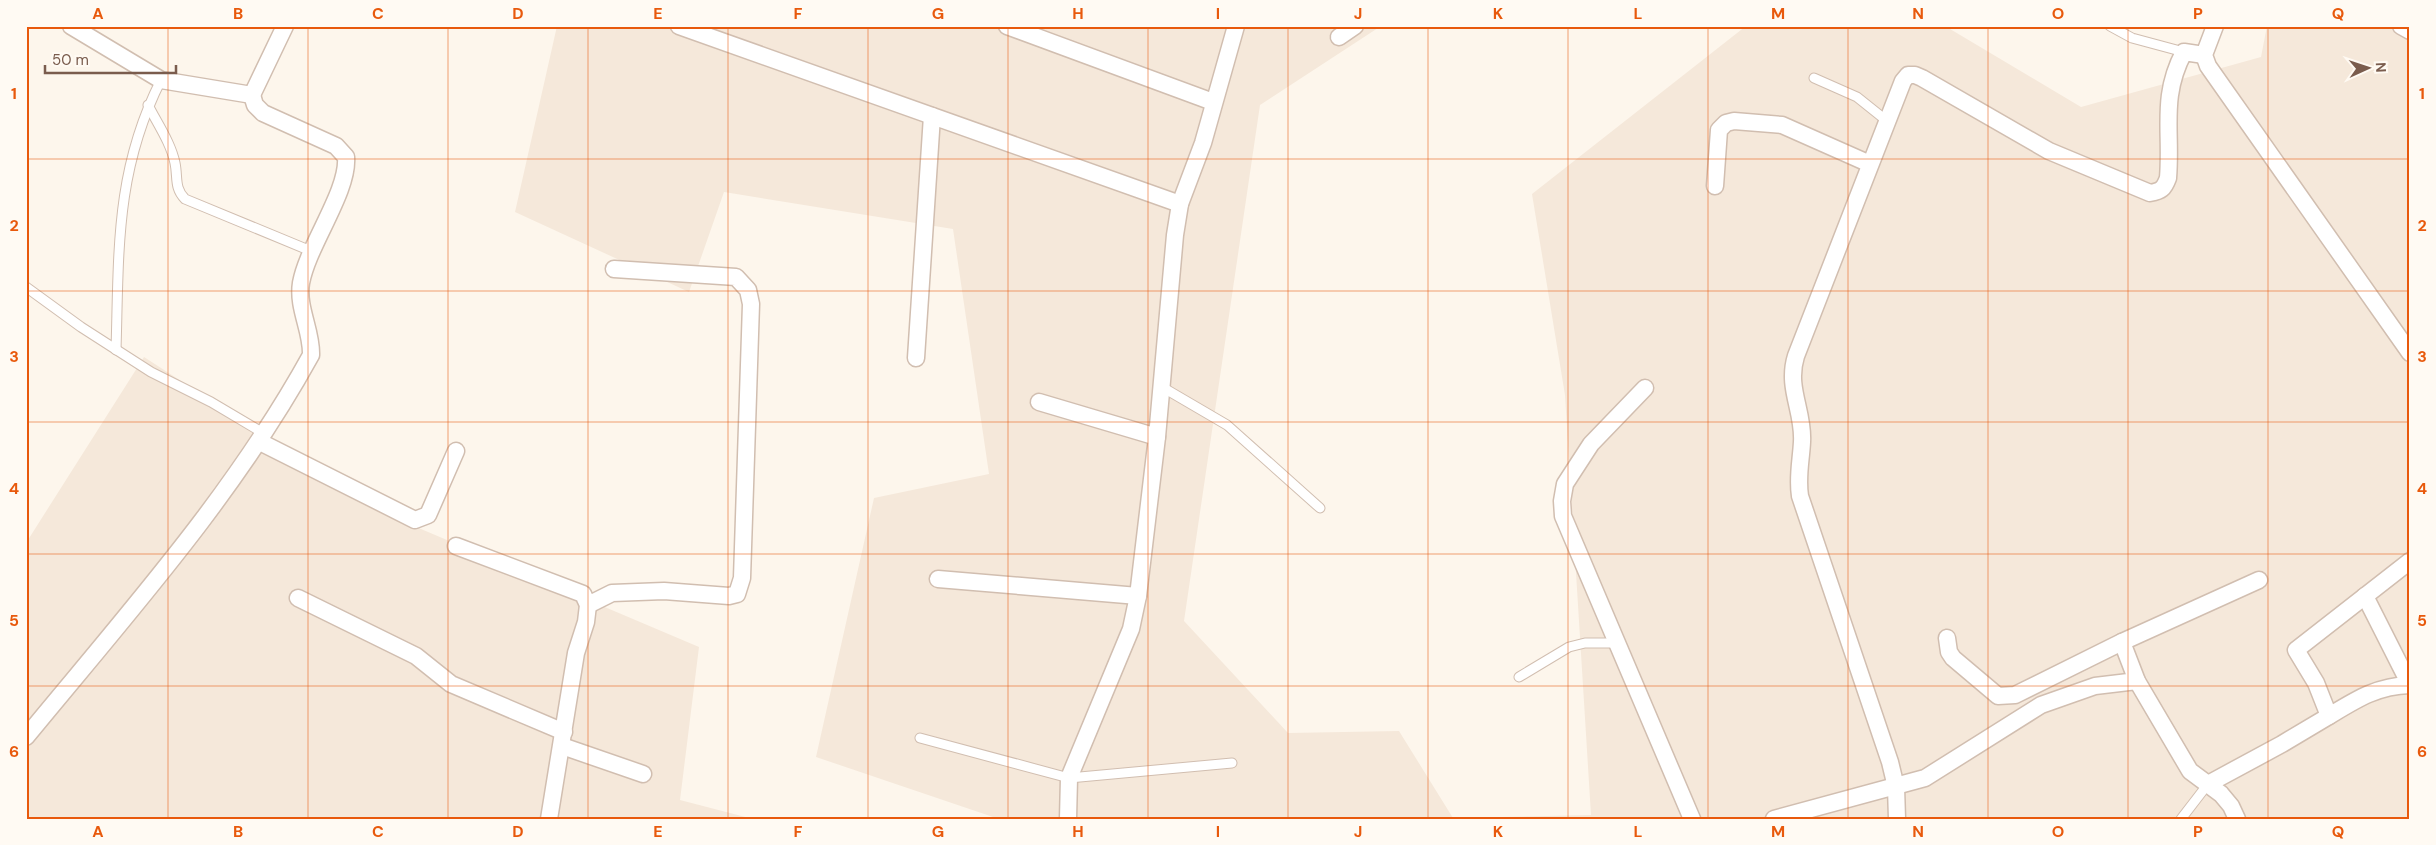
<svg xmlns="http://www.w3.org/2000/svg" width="2436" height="845" viewBox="0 0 2436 845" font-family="'DM Sans',sans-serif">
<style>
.residential{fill:#f5e8da}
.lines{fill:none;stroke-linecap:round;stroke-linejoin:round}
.service-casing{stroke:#d1beb0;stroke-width:11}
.minor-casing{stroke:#d1beb0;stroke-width:19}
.service{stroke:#fff;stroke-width:9}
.minor{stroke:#fff;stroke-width:16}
.grid{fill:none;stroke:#e8590c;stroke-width:1;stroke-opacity:0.55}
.neatline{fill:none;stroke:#e8590c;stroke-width:2}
.grid-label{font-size:16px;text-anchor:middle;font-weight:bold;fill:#e8590c}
</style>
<rect width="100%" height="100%" fill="#fdf6ec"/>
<g class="residential">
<path d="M557,26H1381L1260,105L1184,621L1288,733L1399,731L1453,818L1591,815L1565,395L1532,194L1746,26H1945L2081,107L2261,57L2267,26H2410V819H999L816,757L874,498L989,474L953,229L724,192L689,292L515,212Z"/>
<path d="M144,357L388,515L699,647L680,800L753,819H26V543Z"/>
</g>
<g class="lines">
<g class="service-casing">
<g id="service">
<path d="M2110,26L2132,38L2184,52"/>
<path d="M1814,78L1857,97L1887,121"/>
<path d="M148,105C157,123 171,143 175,163C178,177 174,188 185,199L311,251"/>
<path d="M26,287L81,327L151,372L211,402L265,434"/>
<path d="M116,350C119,251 115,171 161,80"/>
<path d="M1162,387L1227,425L1320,508"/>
<path d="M1519,677L1569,647L1585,643H1617"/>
<path d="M920,738L1069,778L1232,763"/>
<path d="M2181,819L2208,784"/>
</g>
</g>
<g class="minor-casing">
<g id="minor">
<path d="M71,26L161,80L252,95L285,26"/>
<path d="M679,26L1180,204"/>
<path d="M1007,26L1213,102"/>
<path d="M2215,26L2204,55L2208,66L2410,353"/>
<path d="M2401,26L2410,31"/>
<path d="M1339,37L1355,26"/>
<path d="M1715,186L1719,130L1726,123L1734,121L1782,125L1870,164"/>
<path d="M916,358L932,116"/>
<path d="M1645,388L1591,444L1565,484L1562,501L1563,516L1692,819"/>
<path d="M1039,402L1157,437"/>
<path d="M260,442L415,520L428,515L456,451"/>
<path d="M456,546L583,594L588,605L586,622L576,653L549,819"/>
<path d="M938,579L1138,596"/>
<path d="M2365,596L2410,685"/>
<path d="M298,598L416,656L451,684L564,732"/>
<path d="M588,605L612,593L664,591L729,596L737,594L742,578L751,304L748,290L736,277L614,269"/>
<path d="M1947,638L1949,652L1953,658L1998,696L2015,695L2122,642"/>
<path d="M2329,716C2357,699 2377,686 2410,685"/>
<path d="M26,737C127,614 234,495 311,355C312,331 297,308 301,283C308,245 349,191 346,157L336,146L263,113L255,105L252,95"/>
<path d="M562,746L643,774"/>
<path d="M2208,784L2282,744L2329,716L2316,683L2296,650L2410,561"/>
<path d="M1068,819L1069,778L1131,629L1138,596L1157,437L1175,235L1180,204L1203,143L1236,26"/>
<path d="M1774,819L1925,778L2041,705L2095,686L2137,681"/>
<path d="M1897,819L1896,787L1890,762L1800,496C1797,477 1801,461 1802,442C1804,411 1786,388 1796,356L1903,81L1908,75H1915L1922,78L2049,151L2150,193C2161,191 2164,189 2168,178C2172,131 2160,97 2184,52L2204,55"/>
<path d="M2237,819L2231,806L2221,794L2190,771L2137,681L2122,642L2259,580"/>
</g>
</g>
<use href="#service" class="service"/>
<use href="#minor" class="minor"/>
</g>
<path class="grid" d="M168,26V819M308,26V819M448,26V819M588,26V819M728,26V819M868,26V819M1008,26V819M1148,26V819M1288,26V819M1428,26V819M1568,26V819M1708,26V819M1848,26V819M1988,26V819M2128,26V819M2268,26V819M26,159H2410M26,291H2410M26,422H2410M26,554H2410M26,686H2410"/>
<rect width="2436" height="845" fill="none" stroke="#fffaf3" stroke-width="55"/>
<g transform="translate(2368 68) rotate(87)" stroke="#fffaf3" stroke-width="4" paint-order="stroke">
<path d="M0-4L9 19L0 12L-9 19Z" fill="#7a5c4d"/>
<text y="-8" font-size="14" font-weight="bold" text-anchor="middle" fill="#7a5c4d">N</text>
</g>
<path d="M45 65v8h131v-8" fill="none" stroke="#7a5c4d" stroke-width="2.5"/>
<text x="52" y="65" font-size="15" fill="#7a5c4d" stroke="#fffaf3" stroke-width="4" paint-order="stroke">50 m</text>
<rect x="28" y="28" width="2380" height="790" class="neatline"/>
<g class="grid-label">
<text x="98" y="19">A</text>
<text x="238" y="19">B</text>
<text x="378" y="19">C</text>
<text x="518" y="19">D</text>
<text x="658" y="19">E</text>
<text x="798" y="19">F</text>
<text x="938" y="19">G</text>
<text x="1078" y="19">H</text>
<text x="1218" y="19">I</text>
<text x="1358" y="19">J</text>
<text x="1498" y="19">K</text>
<text x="1638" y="19">L</text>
<text x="1778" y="19">M</text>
<text x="1918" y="19">N</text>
<text x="2058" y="19">O</text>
<text x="2198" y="19">P</text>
<text x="2338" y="19">Q</text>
<text x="14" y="99">1</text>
<text x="2422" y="99">1</text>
<text x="14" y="231">2</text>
<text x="2422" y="231">2</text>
<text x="14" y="362">3</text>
<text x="2422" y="362">3</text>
<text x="14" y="494">4</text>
<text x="2422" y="494">4</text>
<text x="14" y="626">5</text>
<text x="2422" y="626">5</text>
<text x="14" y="757">6</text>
<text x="2422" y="757">6</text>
<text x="98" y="837">A</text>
<text x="238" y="837">B</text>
<text x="378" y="837">C</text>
<text x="518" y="837">D</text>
<text x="658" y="837">E</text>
<text x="798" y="837">F</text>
<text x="938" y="837">G</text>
<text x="1078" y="837">H</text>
<text x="1218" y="837">I</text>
<text x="1358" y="837">J</text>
<text x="1498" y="837">K</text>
<text x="1638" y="837">L</text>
<text x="1778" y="837">M</text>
<text x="1918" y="837">N</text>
<text x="2058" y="837">O</text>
<text x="2198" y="837">P</text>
<text x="2338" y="837">Q</text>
</g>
</svg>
